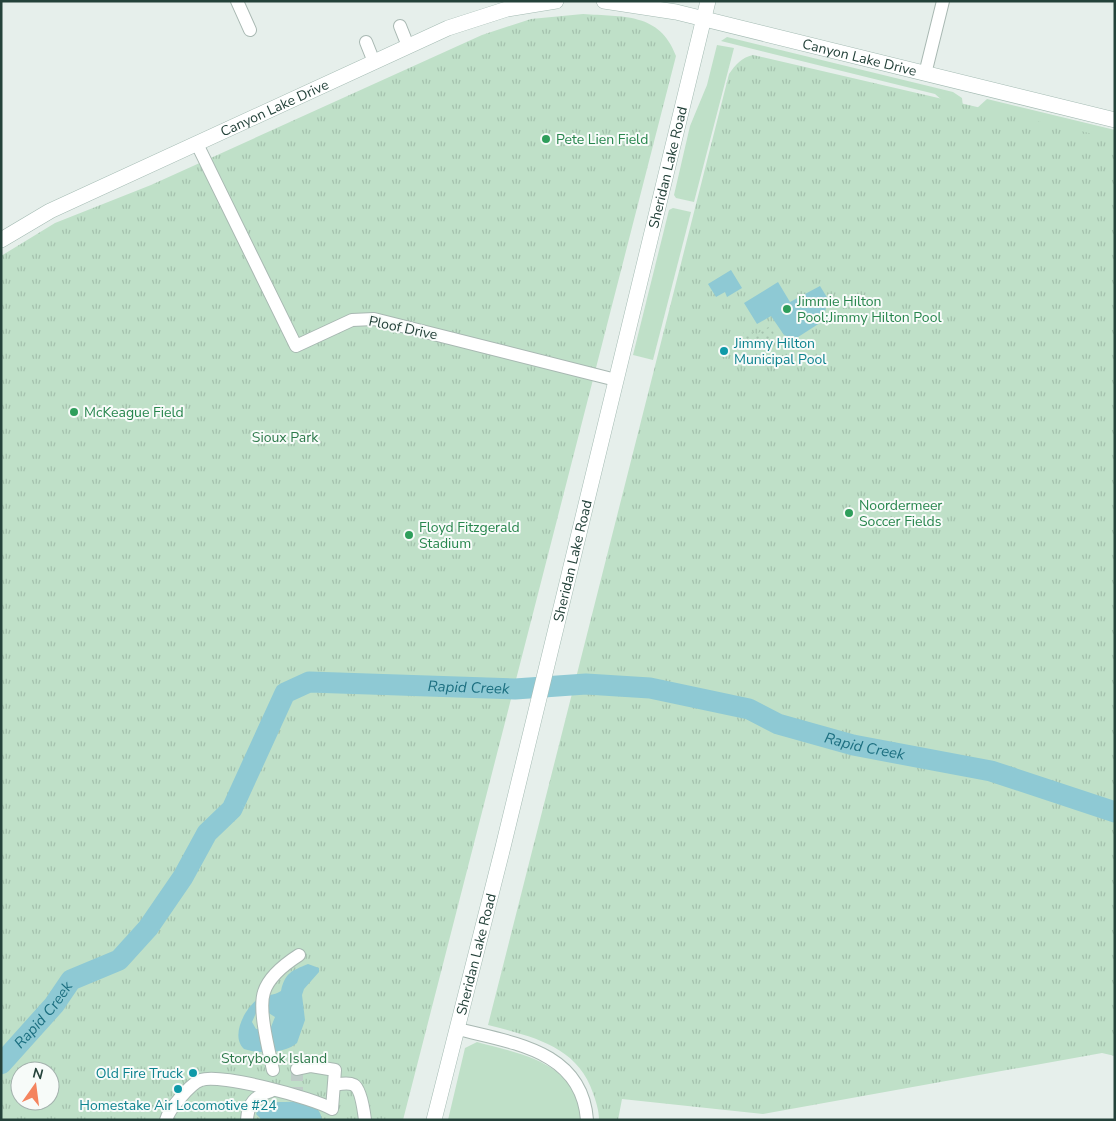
<svg xmlns="http://www.w3.org/2000/svg" width="1116" height="1121" viewBox="0 0 1116 1121" font-family="'Nunito Sans',sans-serif">
<style>
.grass{fill:#bfe0c8}
.park{fill:url(#park-tufts);fill-rule:evenodd}
.garden{fill:url(#garden-dots)}
.water{fill:#8ec9d4;fill-rule:evenodd}
.lines{fill:none;stroke-linecap:round;stroke-linejoin:round}
.river{stroke:#8ec9d4;stroke-width:21}
.street-tunnel{stroke:#bfccc8;stroke-width:12;stroke-dasharray:12 6;stroke-linecap:butt}
.street-casing{stroke:#a8b8b2;stroke-width:14}
.secondary-casing{stroke:#a4bbb3;stroke-width:16}
.street{stroke:#fff;stroke-width:12}
.secondary{stroke:#fff;stroke-width:15}
.leisure-dot{fill:#2e9e5b;stroke:#f7fbf9;stroke-width:2}
.culture-dot{fill:#0f9aa8;stroke:#f7fbf9;stroke-width:2}
.labels{text-anchor:middle;dominant-baseline:central;stroke-width:4;stroke-linejoin:round;paint-order:stroke}
.street-label{font-size:14px;fill:#24423a;stroke:#f7fbf9}
.leisure-label{font-size:14px;fill:#27864d;stroke:#f7fbf9;text-anchor:start}
.culture-label{font-size:14px;fill:#0d838f;stroke:#f7fbf9;text-anchor:start}
.park-label{font-size:14px;fill:#2d7a4b;stroke:#f7fbf9}
.water-label{font-size:15px;font-style:italic;fill:#1c6f80;stroke:#f7fbf9}
</style>
<defs>
<pattern id="park-tufts" width="24" height="20" patternUnits="userSpaceOnUse" patternTransform="scale(1.25)"><rect width="24" height="20" fill="#bfe0c8"/><path d="M3 7l-1-3M5 7V3M7 7l1-3M15 17l-1-3M17 17v-4M19 17l1-3" fill="none" stroke="#a4c1ad"/></pattern>
<pattern id="garden-dots" width="8" height="8" patternUnits="userSpaceOnUse" patternTransform="scale(1.25)"><rect width="8" height="8" fill="#bfe0c8"/><path d="M2 2h.1M6 6h.1" fill="none" stroke="#a4c1ad" stroke-width="1.8" stroke-linecap="round"/></pattern>
</defs>
<rect width="100%" height="100%" fill="#e6efeb"/>
<g class="grass">
<path d="M727,37L953,92L962,98L963,107L944,102L935,94L721,41Z"/>
<path d="M717,45L734,48L694,202L676,198L674,195L690,126L707,85Z"/>
<path d="M987,99L1115,130V161L976,109Z"/>
<path d="M673,208L691,212L653,360L633,355L669,210Z"/>
<path d="M477,1042C521,1054 578,1062 581,1120H448L465,1048Z"/>
</g>
<g class="park">
<path d="M583,14C622,17 660,12 676,56L403,1120H1V256L55,223L151,185L482,35L531,19ZM20,1071H50V1101H20Z"/>
<path d="M753,55L1115,139V1056L1102,1053L763,1114L622,1099L618,1120H599C599,1110 596,1102 593,1093C578,1046 531,1036 488,1025L729,74C736,64 741,58 753,55Z"/>
</g>
<path class="garden" d="M770,326L777,339L771,343L751,338L747,340L743,333L746,331L757,334Z"/>
<g class="water">
<path d="M731,270L742,288L727,297L725,292L716,297L708,284Z"/>
<path d="M778,282L790,302L820,286L828,299L823,321L795,339L784,335L771,316L757,324L744,303Z"/>
<path d="M308,964L319,968V972L304,989L302,995L305,1020L297,1043C284,1054 259,1054 244,1049C230,1036 245,1008 258,999C265,994 274,996 281,991C285,973 291,971 308,964ZM267,1012L275,1017L271,1027L256,1029L252,1022L256,1013Z"/>
<path d="M278,1102C295,1102 319,1098 322,1120H262L256,1114L260,1106Z"/>
</g>
<g class="lines">
<path class="river" id="s1" d="M1,1064L54,1005L71,980L119,960L148,928L183,877L207,833L232,809L285,693L309,682L515,689L586,684L650,688L749,709L778,724L853,745L991,771L1115,812"/>
<path class="street-tunnel" d="M297,1069V1095"/>
<g class="street-casing">
<g id="street">
<path d="M237,1L250,30"/>
<path d="M400,26L408,46"/>
<path d="M366,42L374,62"/>
<path d="M925,74L943,1"/>
<path d="M197,144L296,346L352,320L374,319L616,380"/>
<path d="M458,1029C512,1043 582,1050 587,1120"/>
<path d="M273,1070C269,1051 258,1010 264,992C269,976 285,964 299,955"/>
<path d="M334,1085C340,1084 348,1082 354,1085C361,1089 364,1112 365,1120"/>
<path d="M166,1120C169,1109 191,1083 201,1080C220,1073 314,1098 332,1109L335,1070L311,1066L297,1069"/>
<path d="M247,1120C248,1103 255,1096 271,1091"/>
</g>
</g>
<g class="secondary-casing">
<g id="secondary">
<path id="s2" d="M604,1L676,12L1115,120"/>
<path id="s3" d="M1,240L50,211L448,28L507,9L556,1"/>
<path id="s4" d="M434,1120L503,847L708,1"/>
</g>
</g>
<use href="#street" class="street"/>
<use href="#secondary" class="secondary"/>
</g>
<g class="leisure-dot">
<circle cx="546" cy="139" r="5"/>
<circle cx="787" cy="309" r="5"/>
<circle cx="74" cy="412" r="5"/>
<circle cx="849" cy="513" r="5"/>
<circle cx="409" cy="535" r="5"/>
</g>
<g class="culture-dot">
<circle cx="724" cy="351" r="5"/>
<circle cx="193" cy="1073" r="5"/>
<circle cx="178" cy="1089" r="5"/>
</g>
<g class="labels">
<g class="street-label">
<text stroke="none"><textPath href="#s2" startOffset="262">Canyon Lake Drive</textPath></text>
<text stroke="none"><textPath href="#s3" startOffset="304">Canyon Lake Drive</textPath></text>
<text stroke="none"><textPath href="#s4" startOffset="981">Sheridan Lake Road</textPath></text>
<text transform="translate(403 328) rotate(12)">Ploof Drive</text>
<text stroke="none"><textPath href="#s4" startOffset="576">Sheridan Lake Road</textPath></text>
<text stroke="none"><textPath href="#s4" startOffset="171">Sheridan Lake Road</textPath></text>
</g>
<g class="leisure-label">
<text x="556" y="139">Pete Lien Field</text>
<text x="797" y="301">Jimmie Hilton<tspan x="797" dy="16">Pool;Jimmy Hilton Pool</tspan></text>
<text x="84" y="412">McKeague Field</text>
<text x="859" y="505">Noordermeer<tspan x="859" dy="16">Soccer Fields</tspan></text>
<text x="419" y="527">Floyd Fitzgerald<tspan x="419" dy="16">Stadium</tspan></text>
</g>
<g class="culture-label">
<text x="734" y="343">Jimmy Hilton<tspan x="734" dy="16">Municipal Pool</tspan></text>
<text x="183" y="1073" text-anchor="end">Old Fire Truck</text>
<text x="178" y="1105" text-anchor="middle">Homestake Air Locomotive #24</text>
</g>
<g class="park-label">
<text x="285" y="437">Sioux Park</text>
<text x="274" y="1058">Storybook Island</text>
</g>
<g class="water-label">
<text stroke="none"><textPath href="#s1" startOffset="665">Rapid Creek</textPath></text>
<text stroke="none"><textPath href="#s1" startOffset="1070">Rapid Creek</textPath></text>
<text stroke="none"><textPath href="#s1" startOffset="65">Rapid Creek</textPath></text>
</g>
</g>
<rect width="1116" height="1121" fill="none" stroke="#24423a" stroke-width="5"/>
<g transform="translate(35 1086) rotate(14)"><circle r="24" fill="#f7fbf9" stroke="#a3b1ad"/>
<path d="M0-4L9 19L0 12L-9 19Z" fill="#f4845f"/>
<text y="-8" font-size="14" font-weight="bold" text-anchor="middle" fill="#24423a">N</text>
</g>
</svg>
